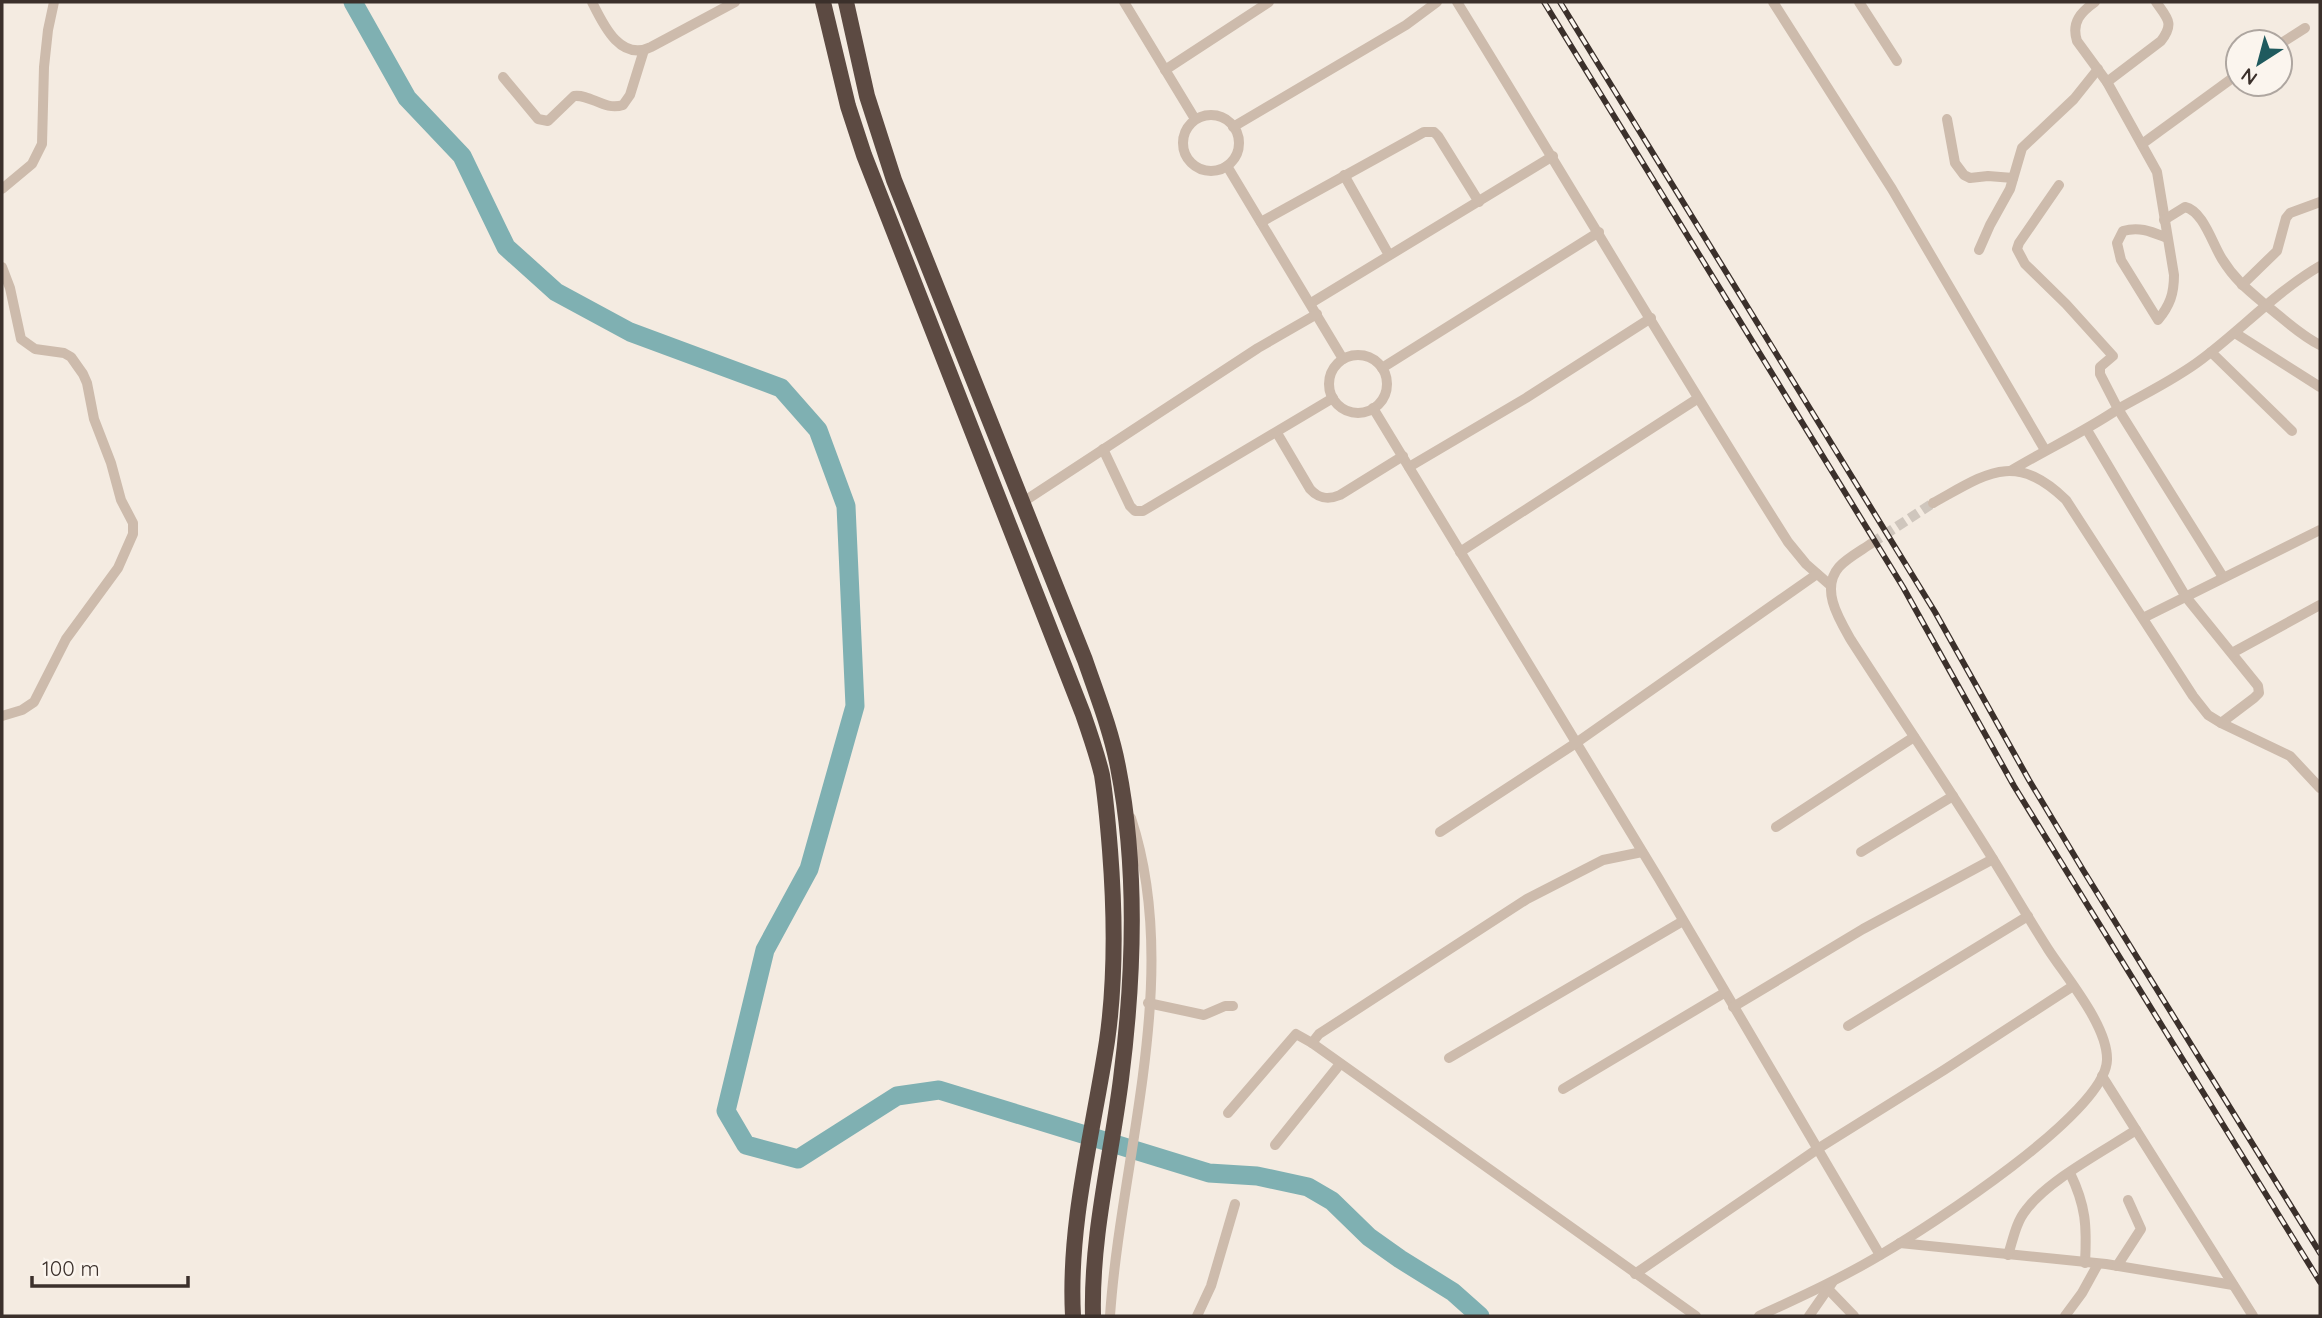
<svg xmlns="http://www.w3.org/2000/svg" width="2322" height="1318" viewBox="0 0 2322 1318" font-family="Quicksand,sans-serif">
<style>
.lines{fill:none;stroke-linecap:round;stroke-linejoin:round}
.river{stroke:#7fb0b2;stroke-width:19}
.minor-tunnel{stroke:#cfc6bd;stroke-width:10;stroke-dasharray:10 5;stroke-linecap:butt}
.minor{stroke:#cdbbac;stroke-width:10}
.highway{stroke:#5c4a42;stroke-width:16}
.rail-casing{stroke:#3b302b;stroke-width:6}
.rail{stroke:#fbf5ee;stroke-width:3.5;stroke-dasharray:10;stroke-linecap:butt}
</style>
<rect width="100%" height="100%" fill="#f4ebe1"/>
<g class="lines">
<path class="river" d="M353,2L407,98L462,156L506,247L556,292L630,332L781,388L818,430L846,506L855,706L809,869L765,950L726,1111L746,1145L798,1159L897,1096L939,1090L1209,1173L1257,1176L1308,1187L1332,1201L1369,1237L1400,1259L1453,1292L1480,1316"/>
<path class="minor-tunnel" d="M1872,543L1933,503"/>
<g class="minor">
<path d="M592,2C603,24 620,62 651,47L735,2"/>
<path d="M1124,2L1195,119"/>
<path d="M1457,2C1568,182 1675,364 1788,542L1806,564L1830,585"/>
<path d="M1773,2L1892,189L2045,450"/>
<path d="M1859,2L1897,61"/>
<path d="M2095,2C2081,12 2071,22 2077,41L2107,82L2157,172L2174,275C2174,294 2170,305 2158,320L2121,260L2117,243L2123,231C2140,226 2152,232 2167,238"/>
<path d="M2280,44L2305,28"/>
<path d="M1165,70L1269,2"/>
<path d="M503,77L538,119L548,121L574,96C591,94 604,111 623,105L630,95L644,50"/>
<path d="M2107,82L2161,41C2175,23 2167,18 2156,2"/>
<circle cx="1211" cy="143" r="28"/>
<path d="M1947,119L1955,163L1964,175L1970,178L1988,176L2013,178"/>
<path d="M1233,127L1406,25L1437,2"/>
<path d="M2142,144L2238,74"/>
<path d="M1227,166L1343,359"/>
<path d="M1344,175L1389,255"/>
<path d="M2,189L32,164L42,144L44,67L48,30L54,2"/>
<path d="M2164,220L2185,207C2203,211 2212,243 2222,259C2235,280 2248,290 2267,306C2285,320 2300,335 2320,345"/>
<path d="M1261,222L1424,132H1434L1438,136L1479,202"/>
<path d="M1979,250L1990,225L2010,189L2022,148L2074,99L2098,69"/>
<path d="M2,267L10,288L21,339L35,349L64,353L71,357L83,374L87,383L94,419L111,463L121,500L133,523V534L118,568L66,639L34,702L22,710L2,716"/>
<path d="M2242,285L2277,251L2286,218L2290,213L2320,202"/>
<path d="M1311,303L1553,156"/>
<path d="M2235,333L2320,387"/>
<path d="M2211,352L2292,431"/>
<circle cx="1358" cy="384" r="29"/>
<path d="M1382,368L1599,232"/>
<path d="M1373,408L1659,879L1880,1255"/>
<path d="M2087,430L2186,597L2258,686L2259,693L2254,698L2221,723"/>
<path d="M1277,433L1310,489C1319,499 1328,500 1340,495L1403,456"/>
<path d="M1103,449L1130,506L1135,511H1143L1333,398"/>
<path d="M1409,467L1526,398L1651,318"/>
<path d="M2012,470C2047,449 2084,432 2118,409L2100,374V367L2113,356L2066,304L2025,264L2017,249L2019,243L2059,185"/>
<path d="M1023,502L1258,348L1317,314"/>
<path d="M1933,503C1986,474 2014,450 2066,500L2193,696L2208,715L2221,723L2290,756L2320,788"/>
<path d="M1460,552L1697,399"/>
<path d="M2223,577L2118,409C2146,393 2176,379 2202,359C2242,329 2277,291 2320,266"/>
<path d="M2143,618L2320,530"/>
<path d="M2232,653L2320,605"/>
<path d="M1776,827L1914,737"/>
<path d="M1440,832L1576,743L1817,574"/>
<path d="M1861,852L1953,796"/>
<path d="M1148,1003L1204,1015L1225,1006H1233"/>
<path d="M1733,1007L1863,929L1993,859"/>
<path d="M1848,1026L2028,916"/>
<path d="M1312,1043L1319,1034L1527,899L1603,860L1642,852"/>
<path d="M1449,1058L1683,921"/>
<path d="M2102,1076L2253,1316"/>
<path d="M1563,1089L1724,993"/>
<path d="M1228,1113L1296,1034L1312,1043L1696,1316"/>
<path d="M1275,1145L1340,1064"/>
<path d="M2070,1173C2086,1206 2087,1226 2085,1263"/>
<path d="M1900,1243L2106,1264L2233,1285"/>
<path d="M2008,1255C2013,1240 2016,1222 2026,1210C2048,1180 2104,1151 2136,1130"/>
<path d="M2117,1266L2141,1229L2128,1200"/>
<path d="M1635,1274L1819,1148L1944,1070L2073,986"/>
<path d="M1828,1289L1854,1316"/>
<path d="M1110,1316C1121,1155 1183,976 1131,818"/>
<path d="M1197,1316L1211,1286L1235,1204"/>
<path d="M1759,1316C1800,1297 1842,1278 1882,1254C1928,1227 2106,1113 2107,1060C2108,1026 2066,977 2048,949C2025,913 2004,876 1981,840C1939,773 1894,707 1851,640C1839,619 1820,589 1839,567C1847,558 1862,550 1872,543"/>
<path d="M1809,1316L1832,1283"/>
<path d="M2065,1316L2082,1293L2098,1264"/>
</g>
<g class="highway">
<path d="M823,2L848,106L864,155L1083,714C1090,734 1097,754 1102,775C1106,800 1108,825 1110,850C1115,914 1116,978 1107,1041C1093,1133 1068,1223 1073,1316"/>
<path d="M846,2L867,96L894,180L1085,660C1097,695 1111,730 1118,767C1138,868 1134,977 1121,1079C1111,1158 1091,1236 1093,1316"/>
</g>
<g class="rail-casing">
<g id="rail">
<path d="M1544,2L1903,587L2014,786L2320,1282"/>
<path d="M1560,2L1935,612L2029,780L2083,870L2320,1253"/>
</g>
</g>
<use href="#rail" class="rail"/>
</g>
<rect width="2322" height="1318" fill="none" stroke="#3b302b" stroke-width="7"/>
<g transform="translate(2259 63) rotate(216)"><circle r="33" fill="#fbf5ee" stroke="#aea6a0" stroke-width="2"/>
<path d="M0-5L12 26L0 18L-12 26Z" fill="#1f5a5e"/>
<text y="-10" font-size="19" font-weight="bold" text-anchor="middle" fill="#3b302b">N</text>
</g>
<path d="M32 1276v10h156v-10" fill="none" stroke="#3b302b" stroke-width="3.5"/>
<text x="42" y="1276" font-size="21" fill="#3b302b" stroke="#fbf5ee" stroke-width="5" paint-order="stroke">100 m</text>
</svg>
